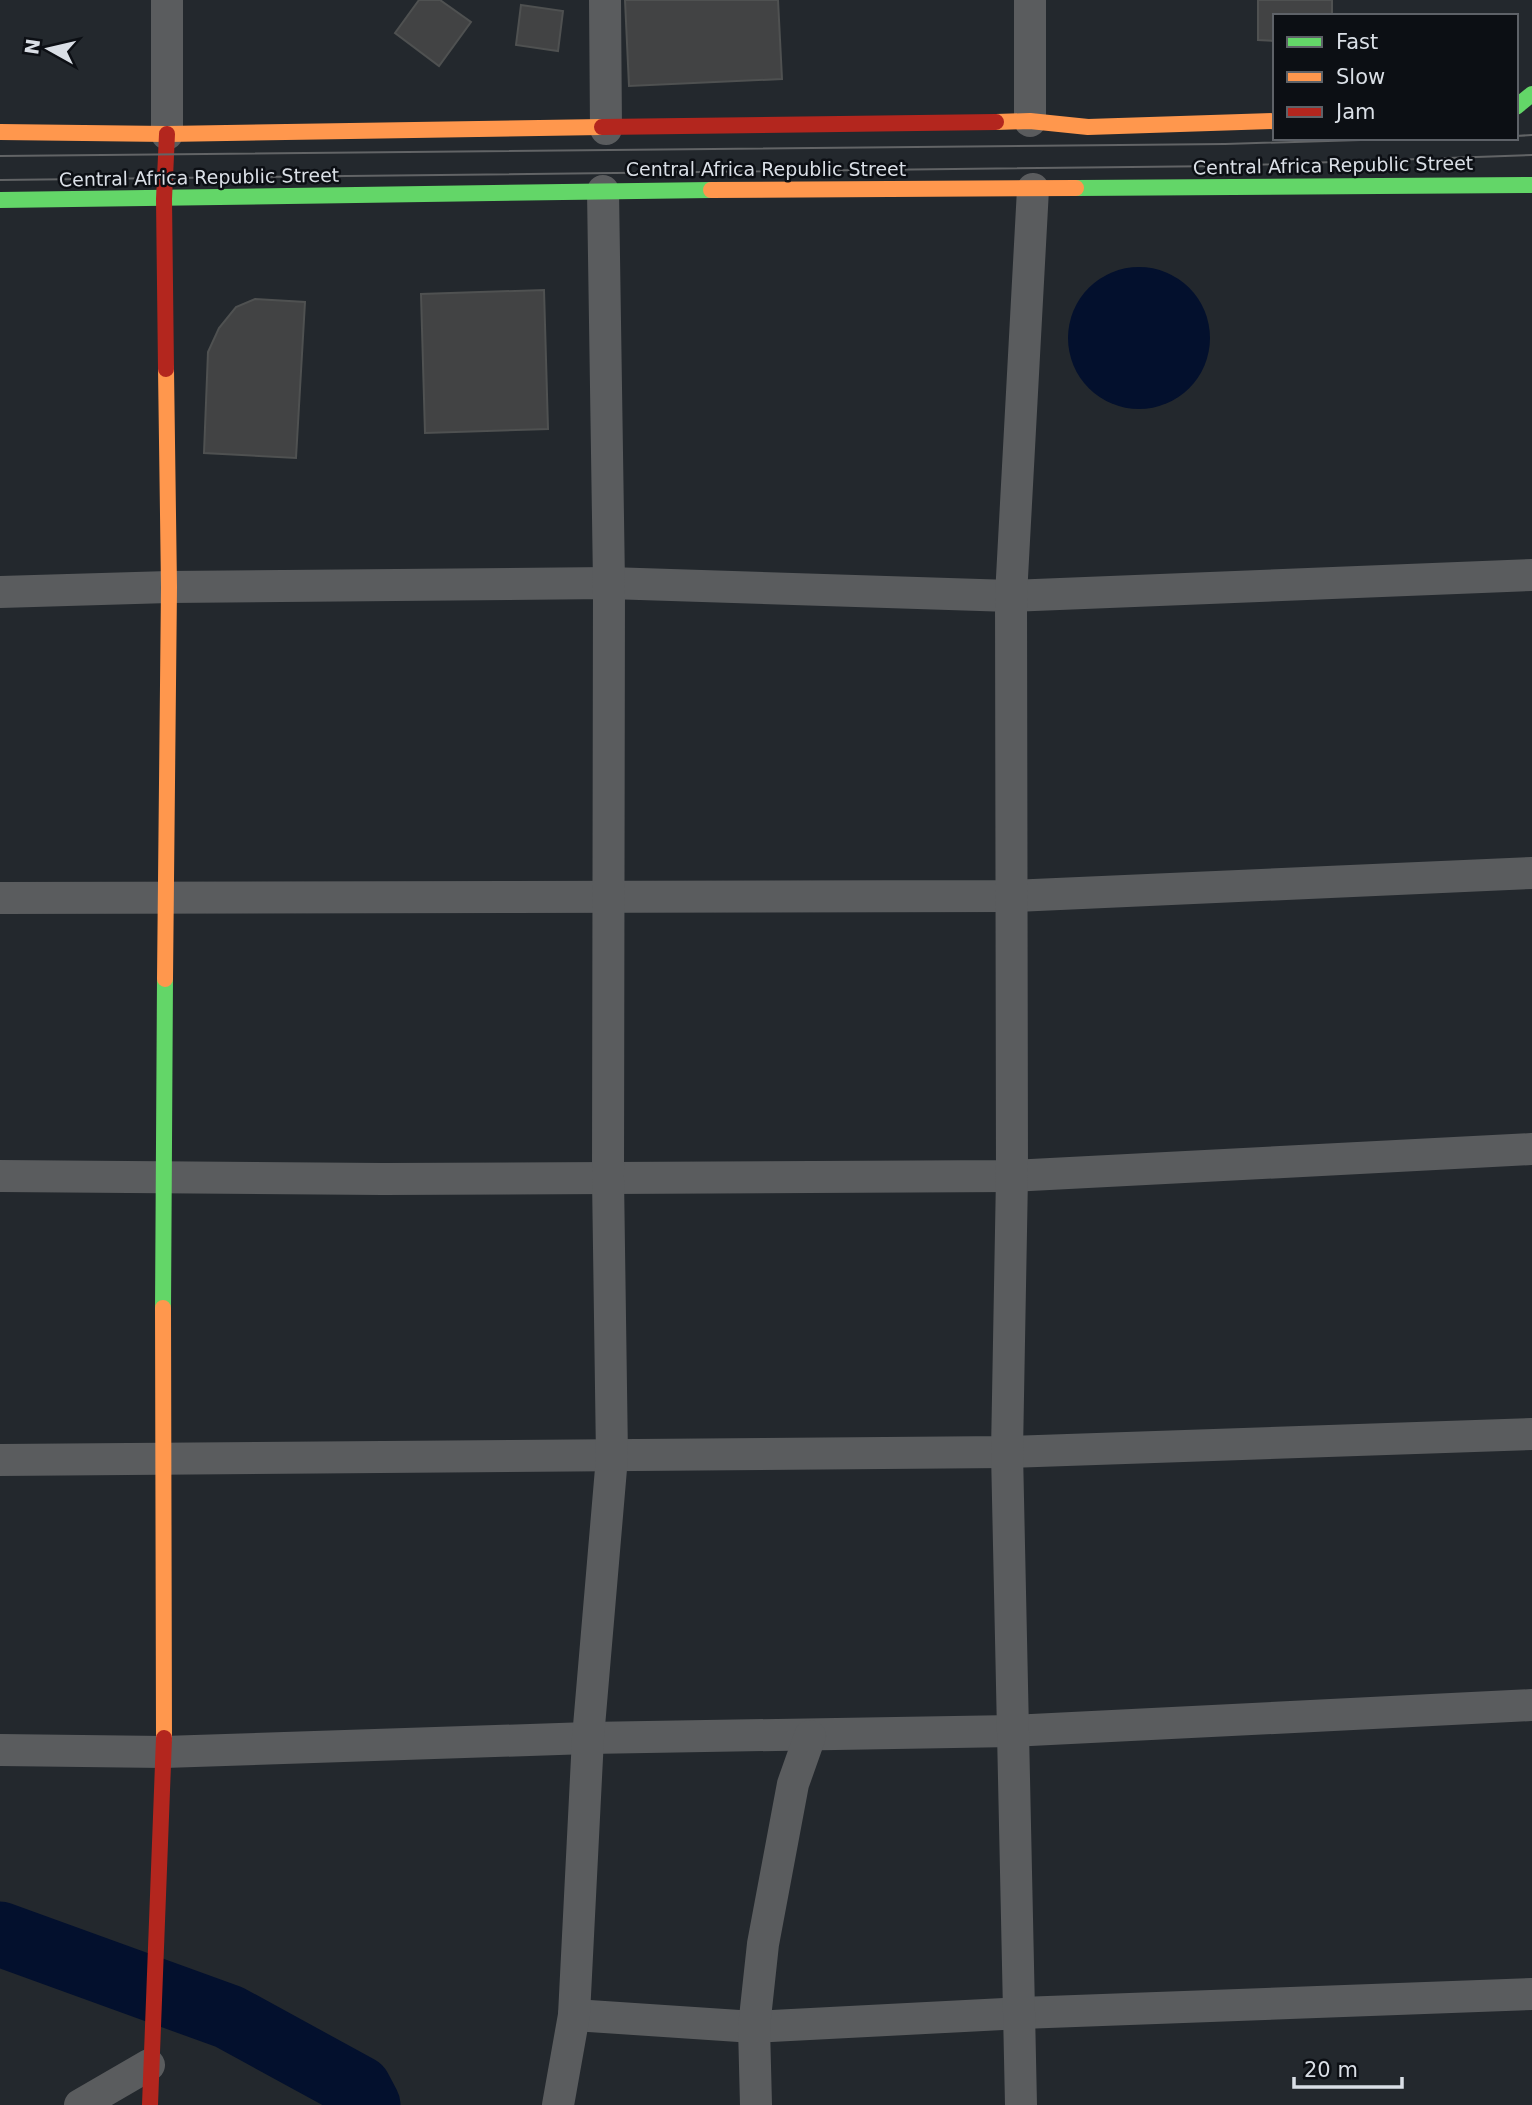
<svg xmlns="http://www.w3.org/2000/svg" width="1532" height="2105" viewBox="0 0 1532 2105" font-family="'DejaVu Sans',sans-serif">
<style>
.water{fill:#03102d}
.lines{fill:none;stroke-linecap:round;stroke-linejoin:round}
.river{stroke:#03102d;stroke-width:65}
.building{fill:#424344;stroke:#4f5151;stroke-width:2}
.street{stroke:#5a5c5e;stroke-width:32}
.fast{stroke:#63d668;stroke-width:16}
.slow{stroke:#ff974d;stroke-width:16}
.jam{stroke:#b3261e;stroke-width:16}
.tram{stroke:#626466;stroke-width:2}
.labels{text-anchor:middle;dominant-baseline:central;stroke-width:5;stroke-linejoin:round;paint-order:stroke}
.street-label{font-size:19px;fill:#dadfe6;stroke:#0c0f14}
</style>
<rect width="100%" height="100%" fill="#23282d"/>
<circle class="water" cx="1139" cy="338" r="71"/>
<g class="lines">
<path class="river" d="M0,1934L229,2017L359,2088L368,2105"/>
</g>
<g class="building">
<path d="M419,0H440L471,22L439,66L395,33Z"/>
<path d="M625,0H778L782,79L629,86Z"/>
<path d="M1258,0H1332V16H1275V41L1258,40Z"/>
<path d="M521,5L563,11L558,51L516,45Z"/>
<path d="M544,290L548,429L425,433L421,294Z"/>
<path d="M255,299L305,302L296,458L204,453L208,352L219,328L236,307Z"/>
</g>
<g class="lines">
<g class="street">
<path d="M167,0V134"/>
<path d="M605,0L606,129"/>
<path d="M1030,121V0"/>
<path d="M0,592L169,587L609,583L1011,596L1532,575"/>
<path d="M0,898L1013,896L1532,873"/>
<path d="M0,1176L383,1179L1012,1176L1532,1149"/>
<path d="M0,1460L1007,1452L1532,1434"/>
<path d="M0,1750L164,1752L588,1738L1013,1731L1532,1705"/>
<path d="M574,2015L754,2027L1021,2013L1532,1994"/>
<path d="M80,2105L149,2065"/>
<path d="M558,2105L574,2015L588,1738L612,1457L608,1178L609,583L603,191"/>
<path d="M756,2105L754,2027L763,1944L793,1784L810,1736"/>
<path d="M1021,2105L1007,1452L1012,1176L1011,596L1033,189"/>
</g>
<g class="fast">
<path d="M1516,107L1532,94"/>
<path d="M1076,188L1532,185"/>
<path d="M0,200L711,190"/>
<path d="M163,1308L165,979"/>
</g>
<g class="slow">
<path d="M996,122L1030,121L1088,127L1275,121"/>
<path d="M0,132L167,134L602,127"/>
<path d="M711,190L1076,188"/>
<path d="M165,979L169,587L166,369"/>
<path d="M163,1308L164,1738"/>
</g>
<g class="jam">
<path d="M602,127L996,122"/>
<path d="M166,369L164,199L167,134"/>
<path d="M150,2105L164,1738"/>
</g>
<g class="tram">
<path d="M1516,136L1532,135"/>
<path d="M0,156L1225,144L1427,138"/>
<path d="M0,180L1223,166L1532,155"/>
</g>
</g>
<g class="labels">
<g class="street-label">
<text transform="translate(1333 165) rotate(-1)">Central Africa Republic Street</text>
<text x="766" y="169">Central Africa Republic Street</text>
<text transform="translate(199 177) rotate(-1)">Central Africa Republic Street</text>
</g>
</g>
<rect x="1273" y="14" width="245" height="126" fill="#0c0f14" stroke="#5e6268" stroke-width="2"/>
<rect x="1287" y="37" width="35" height="10" fill="#63d668" stroke="#5e6268" stroke-width="2"/>
<text x="1336" y="49" font-size="21" fill="#dadfe6">Fast</text>
<rect x="1287" y="72" width="35" height="10" fill="#ff974d" stroke="#5e6268" stroke-width="2"/>
<text x="1336" y="84" font-size="21" fill="#dadfe6">Slow</text>
<rect x="1287" y="107" width="35" height="10" fill="#b3261e" stroke="#5e6268" stroke-width="2"/>
<text x="1336" y="119" font-size="21" fill="#dadfe6">Jam</text>
<g transform="translate(49 49) rotate(278)" stroke="#0c0f14" stroke-width="5" paint-order="stroke">
<path d="M0-5L12 26L0 18L-12 26Z" fill="#dadfe6"/>
<text y="-10" font-size="19" font-weight="bold" text-anchor="middle" fill="#dadfe6">N</text>
</g>
<path d="M1294 2077v10h108v-10" fill="none" stroke="#dadfe6" stroke-width="3.5"/>
<text x="1304" y="2077" font-size="21" fill="#dadfe6" stroke="#0c0f14" stroke-width="5" paint-order="stroke">20 m</text>
</svg>
